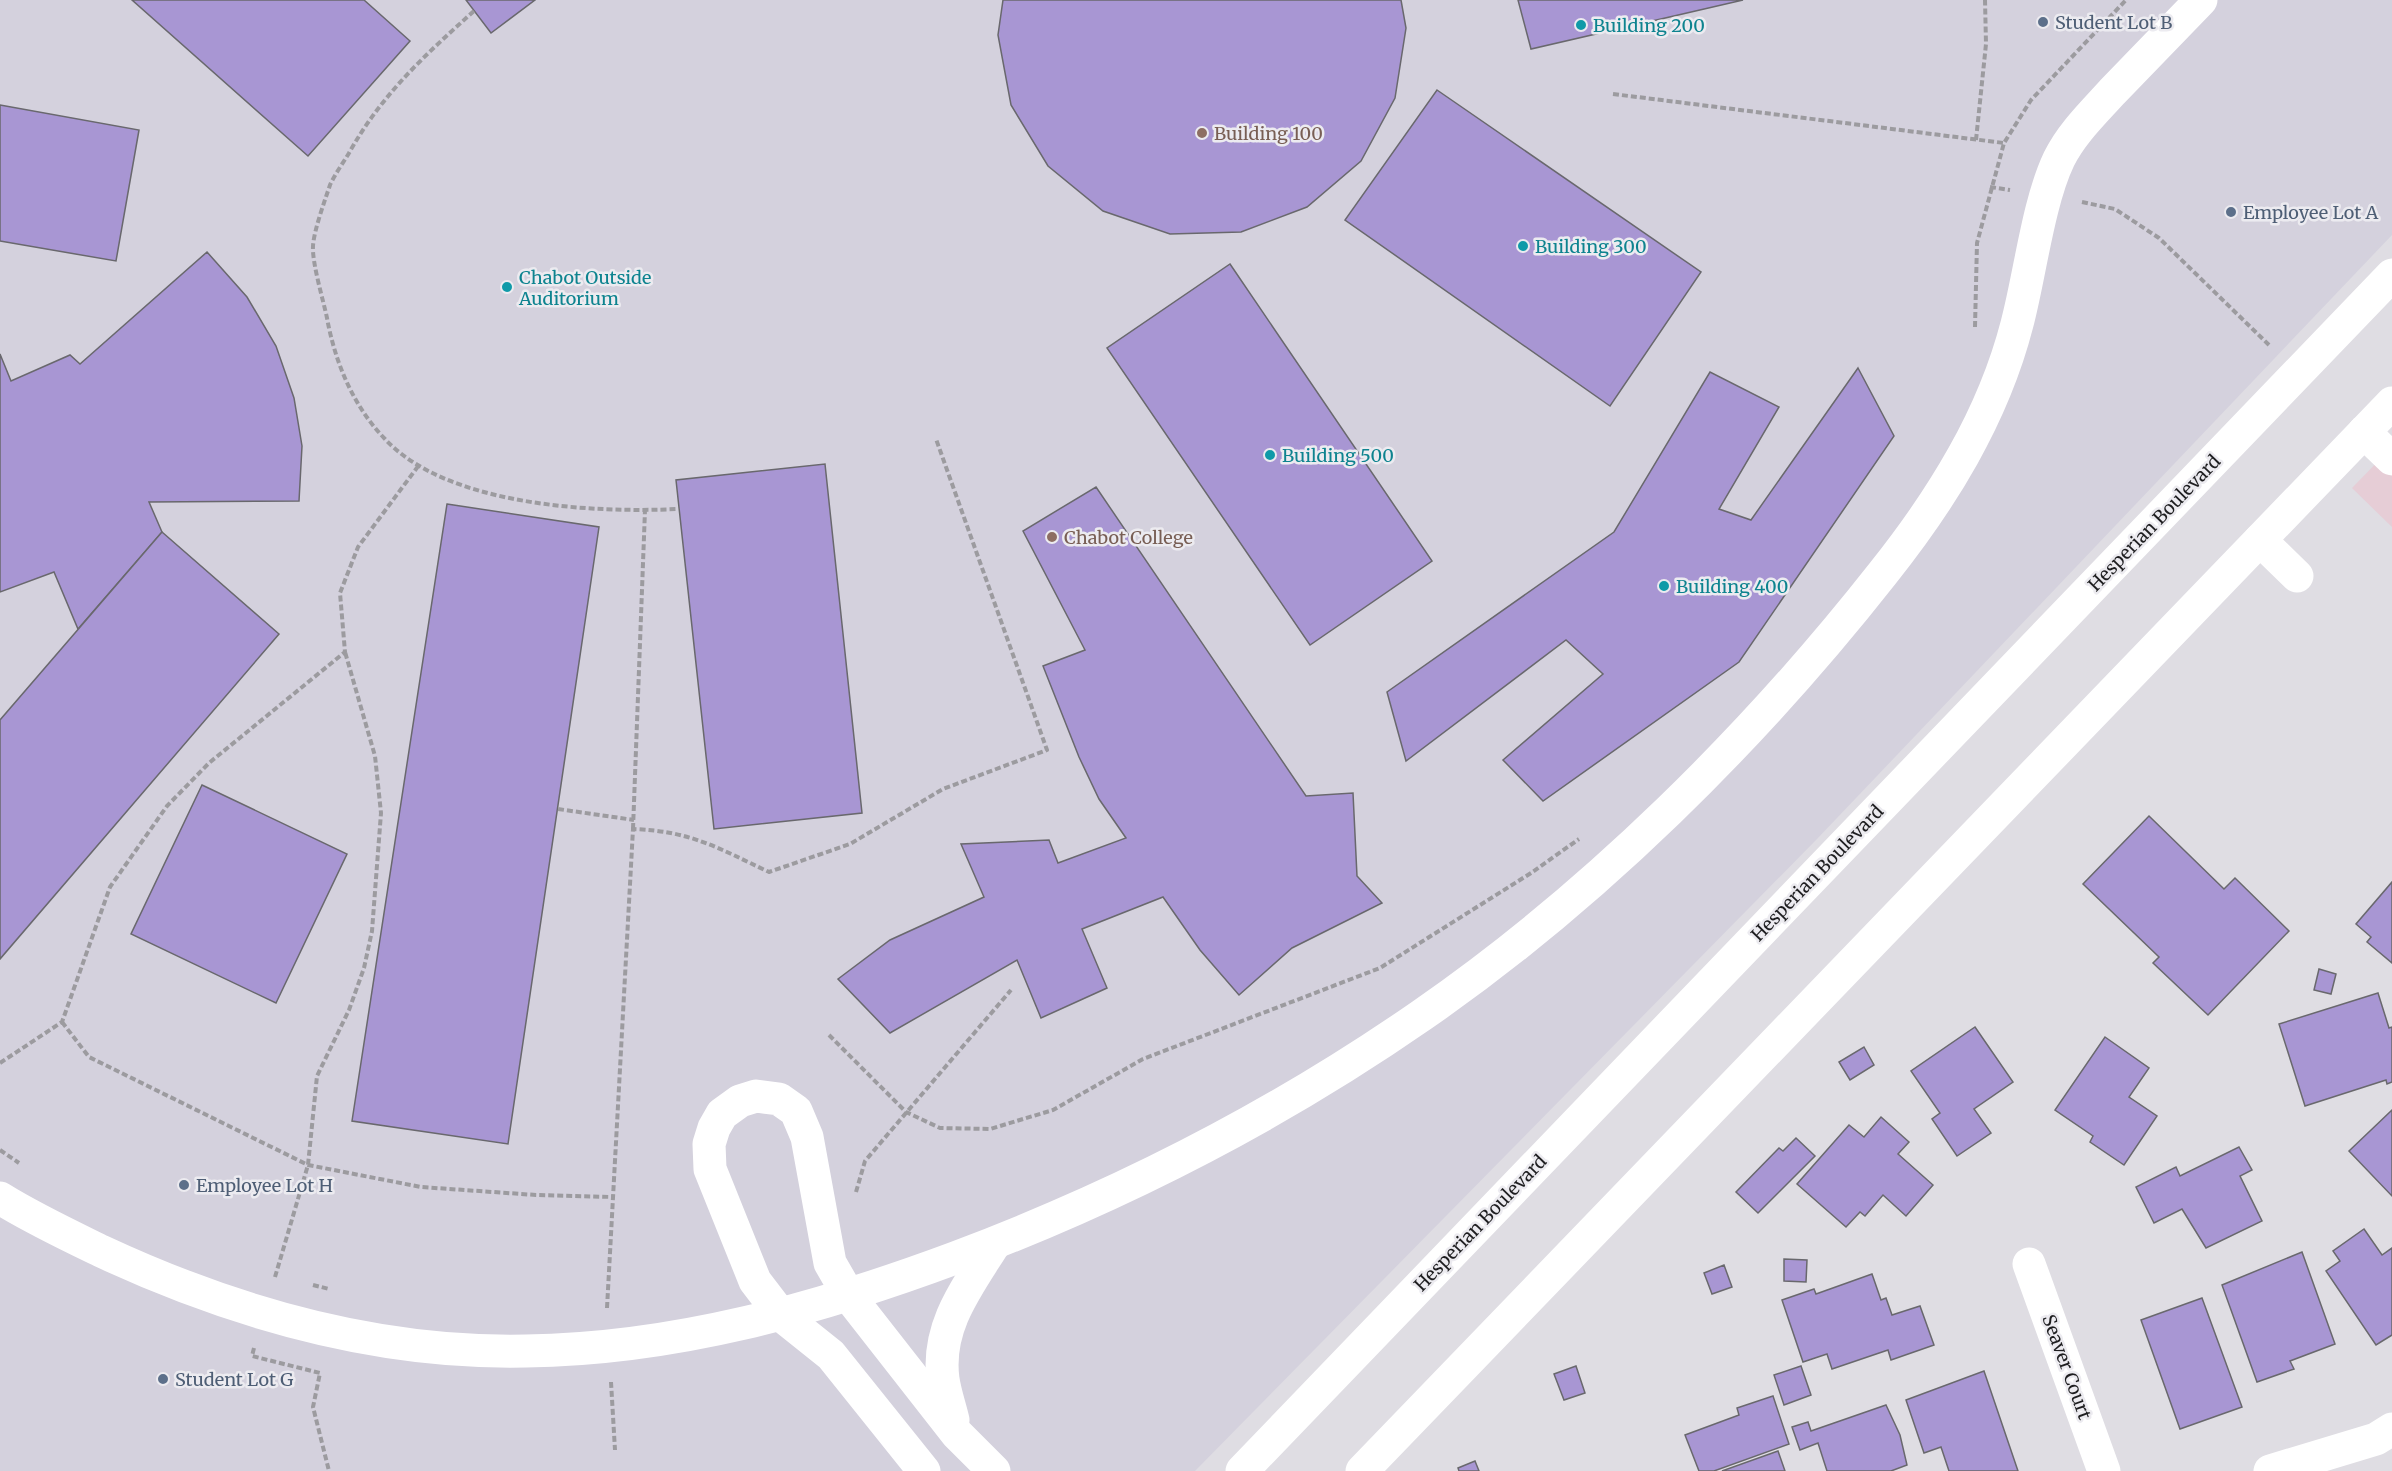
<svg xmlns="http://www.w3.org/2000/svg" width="2392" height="1471" viewBox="0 0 2392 1471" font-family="Merriweather,serif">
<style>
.commercial{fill:#e6cdd6}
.built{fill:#d4d1dd}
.building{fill:#a896d3;stroke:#69686d;stroke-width:1.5}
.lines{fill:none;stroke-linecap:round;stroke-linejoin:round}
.path{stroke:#9c9b9f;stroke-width:4;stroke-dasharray:6 3;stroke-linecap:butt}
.minor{stroke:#fff;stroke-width:33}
.major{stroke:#fff;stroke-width:33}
.service-dot{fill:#5c6f8a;stroke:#ecebf0;stroke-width:2}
.culture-dot{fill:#0f9aa8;stroke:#ecebf0;stroke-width:2}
.education-dot{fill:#8d6e63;stroke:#ecebf0;stroke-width:2}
.labels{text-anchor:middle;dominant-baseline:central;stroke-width:5;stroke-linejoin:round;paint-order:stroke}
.service-label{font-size:18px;fill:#4e5e75;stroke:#ecebf0;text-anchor:start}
.culture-label{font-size:18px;fill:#0d838f;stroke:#ecebf0;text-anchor:start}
.education-label{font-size:18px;fill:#785e54;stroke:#ecebf0;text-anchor:start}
.street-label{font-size:18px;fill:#1e1e20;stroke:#ecebf0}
</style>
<rect width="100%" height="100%" fill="#dfdde3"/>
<path class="commercial" d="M2392,447V527L2352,488Z"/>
<path class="built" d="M0,0H2392V235L1817,839L1195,1471H0Z"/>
<g class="building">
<path d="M132,0H364L410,41L308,156Z"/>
<path d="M466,0H535L491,33Z"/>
<path d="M1003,0H1401L1406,28L1395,98L1361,161L1307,207L1241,232L1170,234L1103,211L1048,166L1011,105L998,35Z"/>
<path d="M1518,0H1743L1531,49Z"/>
<path d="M1437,90L1701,272L1610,406L1345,220Z"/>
<path d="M0,105L139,130L116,261L0,241Z"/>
<path d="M207,252L247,297L276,346L294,398L302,446L299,501L149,502L162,532L78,629L54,572L0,592V354L11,381L70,355L80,364Z"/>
<path d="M1230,264L1432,561L1310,645L1107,348Z"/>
<path d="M1858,368L1894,436L1739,662L1543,801L1503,760L1603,674L1566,640L1406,761L1387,692L1614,532L1710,372L1779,407L1719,509L1751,520Z"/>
<path d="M825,464L862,813L714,829L676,480Z"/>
<path d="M1096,487L1306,796L1353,793L1357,876L1382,903L1292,948L1239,995L1200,950L1163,897L1082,929L1107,988L1041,1018L1017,960L890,1033L838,979L890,940L984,897L961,844L1049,840L1058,863L1126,838L1099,799L1079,757L1043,666L1085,650L1023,531Z"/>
<path d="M447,504L599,527L508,1144L352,1121Z"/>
<path d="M162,532L279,634L0,959V720Z"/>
<path d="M202,785L347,854L276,1003L131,934Z"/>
<path d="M2149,816L2224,889L2235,878L2289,931L2208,1015L2153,963L2159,957L2083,884Z"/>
<path d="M2392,882V963L2367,942L2371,937L2356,924Z"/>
<path d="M2319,969L2336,974L2331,994L2314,990Z"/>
<path d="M2378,993L2389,1028L2392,1027V1082L2387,1084L2386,1080L2305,1106L2279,1024Z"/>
<path d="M1975,1027L2013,1082L1974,1109L1991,1133L1957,1156L1932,1119L1940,1113L1911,1071Z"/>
<path d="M2105,1037L2149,1068L2129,1097L2157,1116L2124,1165L2090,1142L2093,1136L2055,1110Z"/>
<path d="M1864,1047L1874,1065L1850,1080L1839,1062Z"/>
<path d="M2392,1110V1196L2349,1151Z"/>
<path d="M1881,1117L1909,1142L1898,1154L1933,1185L1906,1216L1883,1195L1865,1216L1860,1212L1846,1227L1797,1184L1849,1125L1864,1137Z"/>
<path d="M1796,1138L1815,1156L1758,1213L1736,1192L1779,1148L1783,1151Z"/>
<path d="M2239,1147L2252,1170L2240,1176L2262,1221L2206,1248L2182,1209L2154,1223L2136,1187L2176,1167L2180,1176Z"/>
<path d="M2364,1229L2382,1255L2392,1248V1335L2376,1345L2326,1271L2340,1261L2333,1251Z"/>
<path d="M2302,1252L2335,1344L2290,1361L2294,1369L2257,1382L2222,1285Z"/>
<path d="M1784,1259L1807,1260L1806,1282L1784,1281Z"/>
<path d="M1724,1265L1732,1287L1712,1294L1704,1273Z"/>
<path d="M1872,1274L1881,1300L1886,1298L1892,1315L1920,1306L1934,1345L1891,1360L1888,1350L1832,1369L1827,1354L1803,1362L1782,1300L1814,1289L1816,1294Z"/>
<path d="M2202,1298L2242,1407L2180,1429L2141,1320Z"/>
<path d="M1576,1366L1585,1393L1564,1400L1554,1374Z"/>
<path d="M1801,1366L1811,1395L1784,1405L1774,1375Z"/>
<path d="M1984,1371L2018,1471H1949L1941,1447L1924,1453L1906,1400Z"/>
<path d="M1773,1396L1789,1444L1714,1471H1699L1685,1435L1739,1415L1737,1408Z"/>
<path d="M1886,1405L1900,1435L1907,1465L1891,1471H1827L1818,1443L1800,1450L1792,1427L1808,1422L1811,1431Z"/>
<path d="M1778,1451L1785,1471H1722Z"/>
<path d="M1475,1461L1479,1471H1459L1458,1468Z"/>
</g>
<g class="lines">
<g class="path">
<path d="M474,11C424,56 382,94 349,153C343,163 335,174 330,185C325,200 314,230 313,246C312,263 323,299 327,318C335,362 353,406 385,439C447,506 593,513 678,509"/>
<path d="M1613,94L2004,143"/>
<path d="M1976,140L1986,44L1985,0"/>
<path d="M1990,187L2010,190"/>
<path d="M2082,202L2115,209L2159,238L2269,345"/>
<path d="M1975,327L1977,243L2004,143L2031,100L2126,0"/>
<path d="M558,809L634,820"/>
<path d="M633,829L645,510"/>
<path d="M62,1022L89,1057L308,1165L421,1187L536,1195L613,1197"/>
<path d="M829,1035L906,1112L940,1128L990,1129L1053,1110L1143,1059L1380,968L1531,873L1579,839"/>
<path d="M0,1063L62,1022L110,887L167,806L209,763L345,652L340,593L358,547L419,465"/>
<path d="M0,1150L19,1163"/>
<path d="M856,1192L865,1161L1011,990"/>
<path d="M275,1277L308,1165L317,1076L349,1010L364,968L372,931L381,813L375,756L345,652"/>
<path d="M313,1285L329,1289"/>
<path d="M607,1308L633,829C691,831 718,848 769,872L850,844L943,789L1047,750L936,439"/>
<path d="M254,1348L252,1356L320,1373L313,1407L329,1471"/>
<path d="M611,1382L615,1450"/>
</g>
<g class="minor">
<path d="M2364,432L2392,459"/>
<path d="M2260,540L2297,576"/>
<path d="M0,1198C32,1218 66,1234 101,1251C234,1313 378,1354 526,1351C674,1349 818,1309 955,1258C1120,1196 1278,1115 1422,1015C1594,896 1754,737 1883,573C1942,499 1993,417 2017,324C2030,275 2038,203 2059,159C2072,133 2093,113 2112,92C2142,61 2171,31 2201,0"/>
<path d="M2029,1264L2104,1471"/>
<path d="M953,1420C950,1407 945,1393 943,1379C936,1326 968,1286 995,1243"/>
<path d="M924,1471L831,1355L781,1315L755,1281L710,1169L709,1144L714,1128L722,1114L740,1101L756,1096L779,1099L796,1111L807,1137L830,1263L849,1296L957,1434L994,1471"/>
<path d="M2270,1471L2376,1439L2392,1429"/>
</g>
<g class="major">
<path d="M1242,1471L2392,275"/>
<path d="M1362,1471L2392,403"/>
</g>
</g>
<g class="service-dot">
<circle cx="2043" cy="22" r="6"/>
<circle cx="2231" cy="212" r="6"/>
<circle cx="184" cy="1185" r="6"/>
<circle cx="163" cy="1379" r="6"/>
</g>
<g class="culture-dot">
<circle cx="1581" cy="25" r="6"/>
<circle cx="1523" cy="246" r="6"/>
<circle cx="507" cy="287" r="6"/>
<circle cx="1270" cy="455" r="6"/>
<circle cx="1664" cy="586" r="6"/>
</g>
<g class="education-dot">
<circle cx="1202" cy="133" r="6"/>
<circle cx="1052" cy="537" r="6"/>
</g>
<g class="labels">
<g class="service-label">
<text x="2055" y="22">Student Lot B</text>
<text x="2243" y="212">Employee Lot A</text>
<text x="196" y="1185">Employee Lot H</text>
<text x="175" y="1379">Student Lot G</text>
</g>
<g class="culture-label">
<text x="1593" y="25">Building 200</text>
<text x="1535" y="246">Building 300</text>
<text x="519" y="277">Chabot Outside<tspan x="519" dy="21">Auditorium</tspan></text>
<text x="1282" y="455">Building 500</text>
<text x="1676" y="586">Building 400</text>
</g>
<g class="education-label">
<text x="1214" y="133">Building 100</text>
<text x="1064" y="537">Chabot College</text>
</g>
<g class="street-label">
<text transform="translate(2154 523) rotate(-46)">Hesperian Boulevard</text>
<text transform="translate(1817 873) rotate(-46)">Hesperian Boulevard</text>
<text transform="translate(1480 1223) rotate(-46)">Hesperian Boulevard</text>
<text transform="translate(2067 1367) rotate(70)">Seaver Court</text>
</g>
</g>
</svg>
